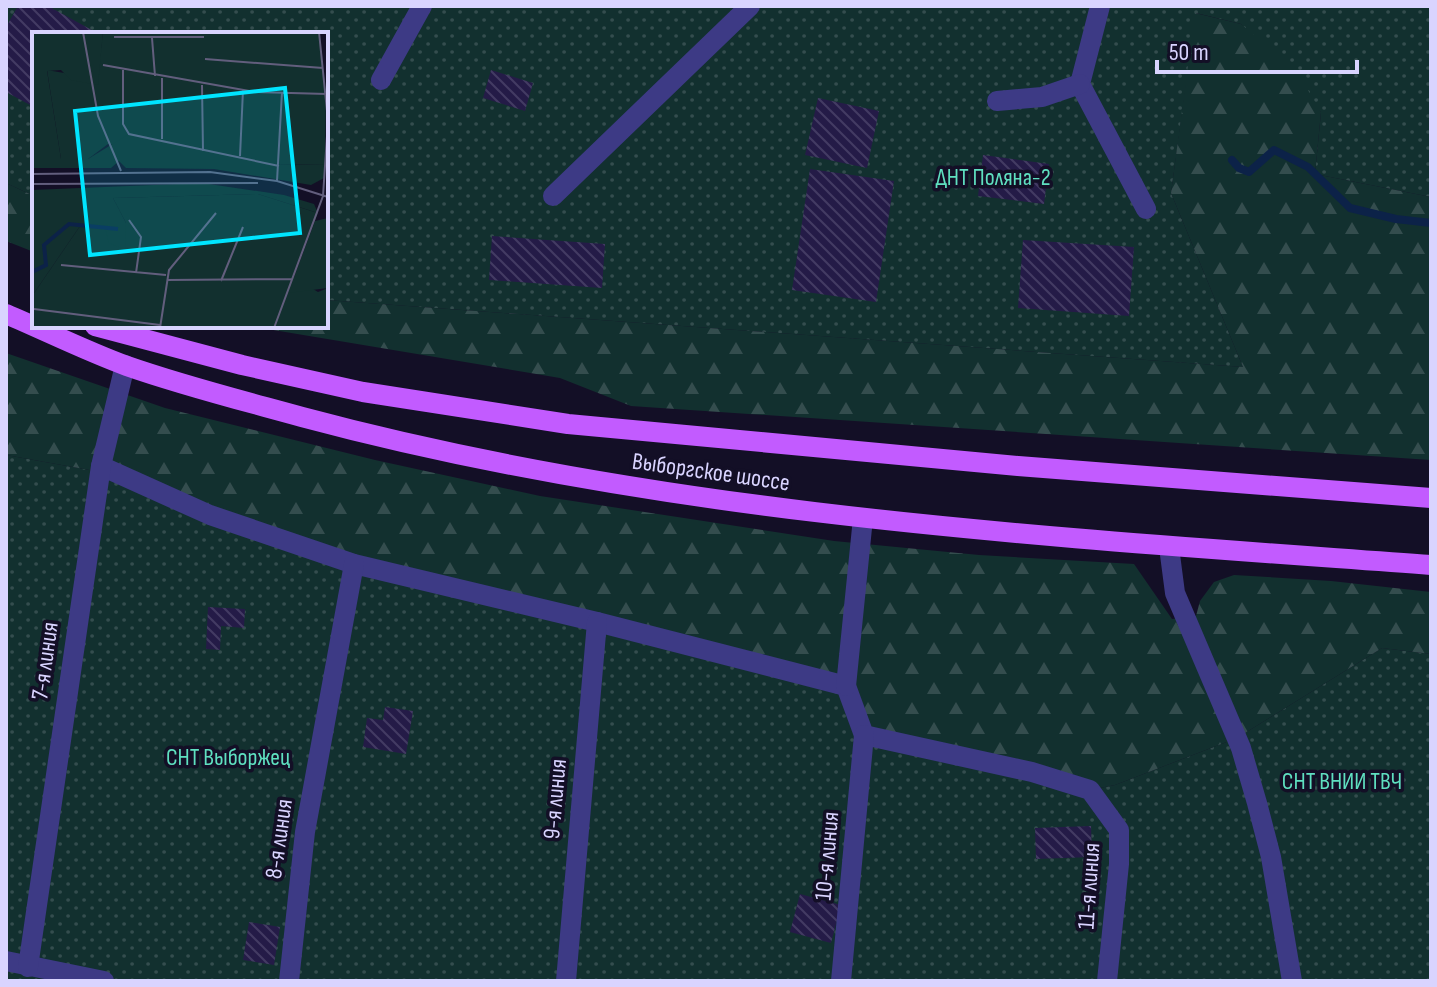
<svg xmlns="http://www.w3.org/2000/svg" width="1437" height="987" viewBox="0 0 1437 987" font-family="'Sofia Sans Condensed',sans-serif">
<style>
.grass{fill:url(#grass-dots)}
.forest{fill:url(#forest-firs)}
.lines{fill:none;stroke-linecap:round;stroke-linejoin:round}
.stream{stroke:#0c2248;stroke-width:8}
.building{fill:url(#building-back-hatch)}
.minor{stroke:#3d3a85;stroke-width:20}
.primary{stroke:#c25bff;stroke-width:20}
.labels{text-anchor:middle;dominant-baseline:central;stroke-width:7;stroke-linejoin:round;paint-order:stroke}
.park-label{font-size:24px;fill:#5fe0c0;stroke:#130f26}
.street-label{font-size:24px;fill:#d9d4ff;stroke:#130f26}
.inset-river{fill:none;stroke:#0c2248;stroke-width:4}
.inset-road{fill:none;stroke:#625e7d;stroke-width:2}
.view{fill:#00e5ff;fill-opacity:0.15;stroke:#00e5ff;stroke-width:4}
.inset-edge{fill:none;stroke:#d9d4ff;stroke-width:4}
</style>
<defs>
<pattern id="grass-dots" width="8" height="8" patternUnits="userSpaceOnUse" patternTransform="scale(2)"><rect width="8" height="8" fill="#12302f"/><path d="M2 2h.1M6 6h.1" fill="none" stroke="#344d4e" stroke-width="1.8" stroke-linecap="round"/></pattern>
<pattern id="forest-firs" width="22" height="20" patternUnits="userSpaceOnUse" patternTransform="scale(2)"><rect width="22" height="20" fill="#12302f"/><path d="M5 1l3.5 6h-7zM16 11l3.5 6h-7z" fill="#344d4e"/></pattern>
<pattern id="building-back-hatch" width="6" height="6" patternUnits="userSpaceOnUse" patternTransform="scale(2)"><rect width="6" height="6" fill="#241b47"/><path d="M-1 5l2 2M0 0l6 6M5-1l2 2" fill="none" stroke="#433b63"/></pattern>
</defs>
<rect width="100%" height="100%" fill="#130f26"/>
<g class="grass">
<path d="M6,6H1431V197L1315,174L1321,112L1241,24L1196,13L1171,193L1243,367L326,300V34H34V196L6,183Z"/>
<path d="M6,455L123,476L839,685L1090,790L1115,785L1237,738L1382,648L1431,654V981H6Z"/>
</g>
<g class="forest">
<path d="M1195,13L1241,24L1296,70L1321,112L1315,174L1431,197V460L631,406L560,378L250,326H326V300L1243,367L1171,193Z"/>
<path d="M6,183L34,196V252L6,241Z"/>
<path d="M6,353L165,408L375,460L540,496L834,541L979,555L1134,564L1172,619L1196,616L1200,601L1214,582L1234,575L1331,581L1431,592V654L1382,648L1237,738L1115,785L1090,790L875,738L849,694L315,551L123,476L6,455Z"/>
</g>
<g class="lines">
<path class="stream" d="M1232,160L1239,168L1249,172L1274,150L1308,167L1350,208L1396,219L1431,223"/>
</g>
<g class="building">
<path d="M18,6H48L99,34H34V107L6,92V27Z"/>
<path d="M491,70L533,83L525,111L483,98Z"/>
<path d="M818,98L879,111L867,168L805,155Z"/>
<path d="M983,155L1049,164L1044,204L978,196Z"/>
<path d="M810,169L894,181L876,302L792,290Z"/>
<path d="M492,236L605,244L602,288L489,280Z"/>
<path d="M1023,240L1134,247L1129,316L1018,308Z"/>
<path d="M208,607L245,609L244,628L221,626L220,650L206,649Z"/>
<path d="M385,707L413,711L406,754L363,747L367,718L383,720Z"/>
<path d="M1091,826L1092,857L1036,859L1035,828Z"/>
<path d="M800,894L841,905L831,943L790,932Z"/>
<path d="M249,922L280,927L274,965L243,960Z"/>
</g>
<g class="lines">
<g class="minor">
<path d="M1100,6L1080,84L1146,209"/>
<path d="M381,80L422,6"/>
<path d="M997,101L1042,97L1080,84"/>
<path d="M553,196L750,6"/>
<path d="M101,466L210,515L354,564L597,622L846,686L864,735L1032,772L1090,790L1119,830V864L1107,981"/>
<path d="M1169,547L1175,593L1241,748L1257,803L1271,857L1292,981"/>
<path d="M846,686L863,518"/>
<path d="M6,961L104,981"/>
<path d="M28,967L101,466L125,365"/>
<path d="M289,981L305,832L354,564"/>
<path d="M566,981L597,622"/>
<path d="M841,981L864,735"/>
</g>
<g class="primary">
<path d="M6,314C46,331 86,351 127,366C184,386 244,401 302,417C671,516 1052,537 1431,565"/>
<path d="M95,326L242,365L363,392L568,424L1018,466L1431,498"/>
</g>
</g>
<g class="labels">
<g class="park-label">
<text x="993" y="177">ДНТ Поляна-2</text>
<text x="228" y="757">СНТ Выборжец</text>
<text x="1342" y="781">СНТ ВНИИ ТВЧ</text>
</g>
<g class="street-label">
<text transform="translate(711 472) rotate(8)">Выборгское шоссе</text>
<text transform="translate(45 661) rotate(-82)">7-я линия</text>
<text transform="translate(555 799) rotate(-85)">9-я линия</text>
<text transform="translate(279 839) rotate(-82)">8-я линия</text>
<text transform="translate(827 856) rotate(-85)">10-я линия</text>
<text transform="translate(1089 886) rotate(-86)">11-я линия</text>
</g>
</g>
<g transform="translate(32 32)">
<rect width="296" height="296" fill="#130f26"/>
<path d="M1,0H51V14H1ZM71,0H287L294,62L293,132L243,133L76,112L56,127H29L15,38L38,42L67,33ZM226,162L286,181L261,245L286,260L296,256V296H0V264L48,194L94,191L81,166Z" fill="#12302f"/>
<path d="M0,0L1,14H51V0H71L66,53L39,48L29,38L15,39L29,127H56L97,102L243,133L293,132L292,146L279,153L182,137L94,136L87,129L79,136H0ZM170,151L252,163L282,172L286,181L226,162L81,166L94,191L93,218L77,211L73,196L48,194L0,264V158ZM296,186V256L256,261L283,189Z" fill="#12302f"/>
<path class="inset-river" d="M0,240L14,233L12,213L37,192L86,197"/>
<path class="inset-road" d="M51,0L66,84L89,139M82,5H172M120,6L123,44M173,27L291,36M71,33L223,60L295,62M91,38V92L97,102L247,134M130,46V107M170,53L171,119M208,124L211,58M0,142L178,140L245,149L296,165M245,149L250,60M0,152L226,151M97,188L109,205L104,241M29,233L134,243M135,248L260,247M189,249L211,195M2,277L128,293M128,296L137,238L184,181M242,296L291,164L296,89L287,0"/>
<path class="view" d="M253,56L268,201L58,223L43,79Z"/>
<rect width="296" height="296" class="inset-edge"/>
</g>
<rect width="1437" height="987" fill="none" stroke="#d9d4ff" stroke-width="16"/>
<path d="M1157 60v12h200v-12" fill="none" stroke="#d9d4ff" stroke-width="4"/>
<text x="1169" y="60" font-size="24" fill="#d9d4ff" stroke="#130f26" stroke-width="6" paint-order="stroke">50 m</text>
</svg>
